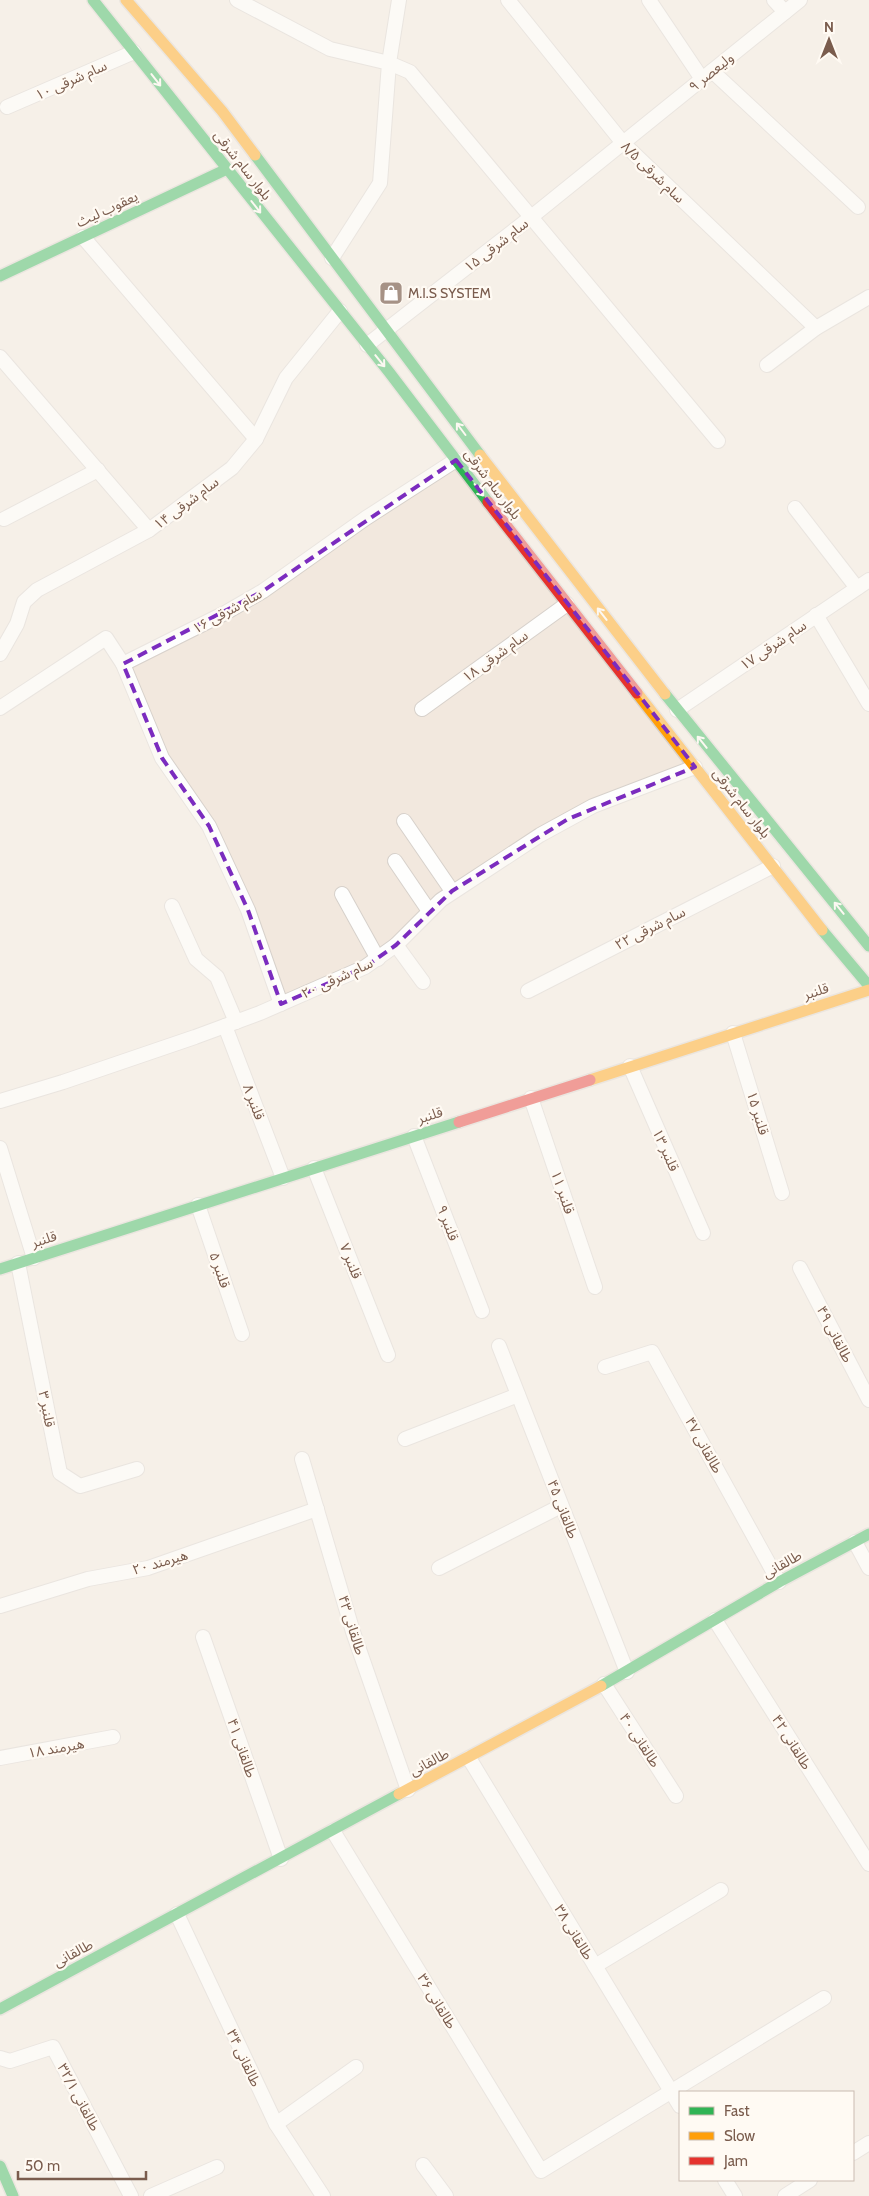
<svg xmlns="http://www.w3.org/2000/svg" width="869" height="2196" viewBox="0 0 869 2196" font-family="Cabin,'Noto Sans Arabic',sans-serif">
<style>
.residential{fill:#f2e8de;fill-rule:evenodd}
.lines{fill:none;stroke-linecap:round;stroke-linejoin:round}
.street-casing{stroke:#d7d1cb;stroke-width:16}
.fast-casing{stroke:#d9d2cb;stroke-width:14}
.slow-casing{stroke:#d9d2cb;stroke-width:14}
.jam-casing{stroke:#d9d2cb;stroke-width:14}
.street{stroke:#fefefd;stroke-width:14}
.fast{stroke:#30b455;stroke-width:11}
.slow{stroke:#ff9f0a;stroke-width:11}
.jam{stroke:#e5322d;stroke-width:11}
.oneway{stroke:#fffaf3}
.marked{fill:none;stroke:#7b2cbf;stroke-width:4;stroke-dasharray:10 6;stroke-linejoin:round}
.labels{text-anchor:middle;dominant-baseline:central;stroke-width:4.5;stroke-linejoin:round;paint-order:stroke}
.street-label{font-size:14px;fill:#7a5c4d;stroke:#fffaf3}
.poi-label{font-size:14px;fill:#7a5c4d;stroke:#fffaf3;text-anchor:start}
</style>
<rect width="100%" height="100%" fill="#f9f5f0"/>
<path class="residential" d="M0,0H869V2196H0ZM680,2092H853V2180H680Z"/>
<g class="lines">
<g class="street-casing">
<g id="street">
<path d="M237,0L330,49L389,63L380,183L332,258"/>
<path d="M399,0L389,63L410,72L718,441"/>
<path d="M508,0L623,143L816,328"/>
<path d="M649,0L702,79"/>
<path d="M774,0L785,12"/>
<path d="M712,71L858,207"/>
<path d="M7,107L134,52"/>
<path d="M83,237L256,439"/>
<path d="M367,345L530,218L800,0"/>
<path d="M0,357L149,530"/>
<path d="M767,365L816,328L869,297"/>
<path d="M795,508L857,588"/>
<path d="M4,519L98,470"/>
<path d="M816,615L869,704"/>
<path d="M0,654L17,624L24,602L37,590L149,530L232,468L256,439L286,378L340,311"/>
<path d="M123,664L162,758L209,826L248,910L281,1004"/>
<path d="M0,708L106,638L123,664L225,613L263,591L366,518L456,460"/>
<path d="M422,709L567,604"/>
<path d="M677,710L869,580"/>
<path d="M404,821L452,891"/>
<path d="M395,861L429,911"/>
<path d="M342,894L378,959"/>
<path d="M172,906L196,959L217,977L236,1022"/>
<path d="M396,945L423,982"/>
<path d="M528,991L773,866"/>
<path d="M225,1026L283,1178"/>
<path d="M733,1033L782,1193"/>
<path d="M630,1066L703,1233"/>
<path d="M531,1098L595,1287"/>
<path d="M0,1101L63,1082L195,1037L260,1013L365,967L396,945L441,900L540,835L593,806L695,767"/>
<path d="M414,1136L482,1311"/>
<path d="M0,1148L34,1258"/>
<path d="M314,1168L388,1355"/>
<path d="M198,1205L242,1334"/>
<path d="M18,1263L60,1473L80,1486L137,1469"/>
<path d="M800,1268L869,1400"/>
<path d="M499,1346L627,1672"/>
<path d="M605,1367L652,1352L779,1582"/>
<path d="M405,1439L518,1395"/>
<path d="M302,1459L353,1632L408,1790"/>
<path d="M855,1542L869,1568"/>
<path d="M439,1568L561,1506"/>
<path d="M0,1606L88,1579L148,1568L317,1509"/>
<path d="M715,1620L869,1864"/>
<path d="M203,1637L281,1859"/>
<path d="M604,1684L676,1796"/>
<path d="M0,1758L113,1737"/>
<path d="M469,1758L680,2106"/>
<path d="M333,1831L541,2171L824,1998"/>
<path d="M177,1914L276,2124L323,2196"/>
<path d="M595,1966L721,1890"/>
<path d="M0,2058L10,2061L53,2047L131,2196"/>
<path d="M276,2124L356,2067"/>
<path d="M853,2153L869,2143"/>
<path d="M423,2165L446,2196"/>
<path d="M725,2180L735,2196"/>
<path d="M151,2196L217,2167"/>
<path d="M785,2196L810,2180"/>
</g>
</g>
<g class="fast-casing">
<g id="fast">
<path d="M93,0L389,372L488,502"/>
<path d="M255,155L480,455"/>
<path d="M0,276L227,169"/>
<path d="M665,694L869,946"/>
<path d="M822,930L869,986"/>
<path d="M0,1269L459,1122"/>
<path d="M601,1686L779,1582L869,1534"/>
<path d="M0,2009L399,1794"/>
<path d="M0,2166L13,2196"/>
</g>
</g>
<g class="slow-casing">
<g id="slow">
<path d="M126,0L222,111L255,155"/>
<path d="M480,455L665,694"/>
<path d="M637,693L822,930"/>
<path d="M590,1080L869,990"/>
<path d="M399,1794L601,1686"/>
</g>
</g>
<g class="jam-casing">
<g id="jam">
<path d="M488,502L637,693"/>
<path d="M459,1122L590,1080"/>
</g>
</g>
<use href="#street" class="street"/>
<use href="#fast" class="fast"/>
<use href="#slow" class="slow"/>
<use href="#jam" class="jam"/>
</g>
<defs><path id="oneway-shaft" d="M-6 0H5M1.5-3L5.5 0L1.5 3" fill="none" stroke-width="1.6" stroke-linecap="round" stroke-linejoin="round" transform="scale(1.25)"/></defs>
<g class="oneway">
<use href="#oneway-shaft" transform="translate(156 80) rotate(52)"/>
<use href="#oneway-shaft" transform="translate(256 207) rotate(52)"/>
<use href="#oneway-shaft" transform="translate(380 361) rotate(51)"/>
<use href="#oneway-shaft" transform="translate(461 429) rotate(-127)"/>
<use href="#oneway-shaft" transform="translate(479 490) rotate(53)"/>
<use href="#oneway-shaft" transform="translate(602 614) rotate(-128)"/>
<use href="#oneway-shaft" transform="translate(702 742) rotate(-129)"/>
<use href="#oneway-shaft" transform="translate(839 908) rotate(-129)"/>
</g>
<path d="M0 0H869V2196H0ZM456,460L695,767L568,819L452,891L396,945L365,967L281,1004L248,910L209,826L162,758L123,664L263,591Z" fill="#f9f5f0" fill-opacity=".55" fill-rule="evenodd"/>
<path class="marked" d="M456,460L695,767L568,819L452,891L396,945L365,967L281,1004L248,910L209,826L162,758L123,664L263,591Z"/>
<defs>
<g id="shop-square" transform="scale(1.25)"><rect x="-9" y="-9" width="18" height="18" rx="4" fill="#a69286" stroke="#fffaf3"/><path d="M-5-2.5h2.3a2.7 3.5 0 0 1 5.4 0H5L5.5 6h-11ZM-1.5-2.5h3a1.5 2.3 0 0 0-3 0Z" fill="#fff"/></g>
</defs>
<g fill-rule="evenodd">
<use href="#shop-square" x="391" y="293"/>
</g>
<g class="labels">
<g class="street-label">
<text transform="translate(711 72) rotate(-39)">ولیعصر ۹</text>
<text transform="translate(71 80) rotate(-24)">سام شرقی ۱۰</text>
<text transform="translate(243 165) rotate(52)">بلوار سام شرقی</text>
<text transform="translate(653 172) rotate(44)">سام شرقی ۸/۵</text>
<text transform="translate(107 209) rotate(-25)">یعقوب لیث</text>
<text transform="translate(496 245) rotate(-38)">سام شرقی ۱۵</text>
<text transform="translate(493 484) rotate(53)">بلوار سام شرقی</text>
<text transform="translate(186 503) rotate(-37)">سام شرقی ۱۴</text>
<text transform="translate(227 611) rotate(-29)">سام شرقی ۱۶</text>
<text transform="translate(773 645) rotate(-34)">سام شرقی ۱۷</text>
<text transform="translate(495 656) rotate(-36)">سام شرقی ۱۸</text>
<text transform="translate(742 803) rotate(52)">بلوار سام شرقی</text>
<text transform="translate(650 928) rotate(-27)">سام شرقی ۲۲</text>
<text transform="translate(337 978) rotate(-25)">سام شرقی ۲۰</text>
<text transform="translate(816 991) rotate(-18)">قلنبر</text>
<text transform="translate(254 1102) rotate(69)">قلنبر ۸</text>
<text transform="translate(758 1113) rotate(73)">قلنبر ۱۵</text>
<text transform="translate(430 1115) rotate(-18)">قلنبر</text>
<text transform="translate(666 1150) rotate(66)">قلنبر ۱۳</text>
<text transform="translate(563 1192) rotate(71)">قلنبر ۱۱</text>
<text transform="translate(448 1223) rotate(69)">قلنبر ۹</text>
<text transform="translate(44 1239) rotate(-18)">قلنبر</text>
<text transform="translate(351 1261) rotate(68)">قلنبر ۷</text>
<text transform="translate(220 1270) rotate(71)">قلنبر ۵</text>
<text transform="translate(835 1334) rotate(63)">طالقانی ۴۹</text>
<text transform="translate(47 1409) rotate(79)">قلنبر ۳</text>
<text transform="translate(704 1445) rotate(61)">طالقانی ۴۷</text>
<text transform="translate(563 1509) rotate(69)">طالقانی ۴۵</text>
<text transform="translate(160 1562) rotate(-16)">هیرمند ۲۰</text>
<text transform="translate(782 1564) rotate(-29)">طالقانی</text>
<text transform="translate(352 1625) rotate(73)">طالقانی ۴۳</text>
<text transform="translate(640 1740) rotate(57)">طالقانی ۴۰</text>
<text transform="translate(792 1742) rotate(58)">طالقانی ۴۲</text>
<text transform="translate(56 1748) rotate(-10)">هیرمند ۱۸</text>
<text transform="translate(242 1748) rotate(71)">طالقانی ۴۱</text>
<text transform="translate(429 1762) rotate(-28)">طالقانی</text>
<text transform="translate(574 1932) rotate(59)">طالقانی ۳۸</text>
<text transform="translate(73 1953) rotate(-28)">طالقانی</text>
<text transform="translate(437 2001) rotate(59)">طالقانی ۳۶</text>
<text transform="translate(244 2058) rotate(65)">طالقانی ۳۴</text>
<text transform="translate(79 2097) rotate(62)">طالقانی ۳۲/۱</text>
</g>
<g class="poi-label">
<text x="408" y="293">M.I.S SYSTEM</text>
</g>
</g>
<rect x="679" y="2091" width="175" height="90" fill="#fffaf3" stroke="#cabbb1"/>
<rect x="689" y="2107" width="25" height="8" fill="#30b455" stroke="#cabbb1"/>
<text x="724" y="2116" font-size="15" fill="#7a5c4d">Fast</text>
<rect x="689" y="2132" width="25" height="8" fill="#ff9f0a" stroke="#cabbb1"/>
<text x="724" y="2141" font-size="15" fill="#7a5c4d">Slow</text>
<rect x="689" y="2157" width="25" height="8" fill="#e5322d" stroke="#cabbb1"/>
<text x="724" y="2166" font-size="15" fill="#7a5c4d">Jam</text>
<g transform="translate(829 40)" stroke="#fffaf3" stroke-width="4" paint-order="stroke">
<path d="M0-4L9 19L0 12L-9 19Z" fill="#7a5c4d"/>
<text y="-8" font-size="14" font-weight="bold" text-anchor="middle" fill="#7a5c4d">N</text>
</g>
<path d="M18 2171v8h128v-8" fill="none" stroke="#7a5c4d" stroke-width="2.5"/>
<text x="25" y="2171" font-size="15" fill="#7a5c4d" stroke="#fffaf3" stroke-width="4" paint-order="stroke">50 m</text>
</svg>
